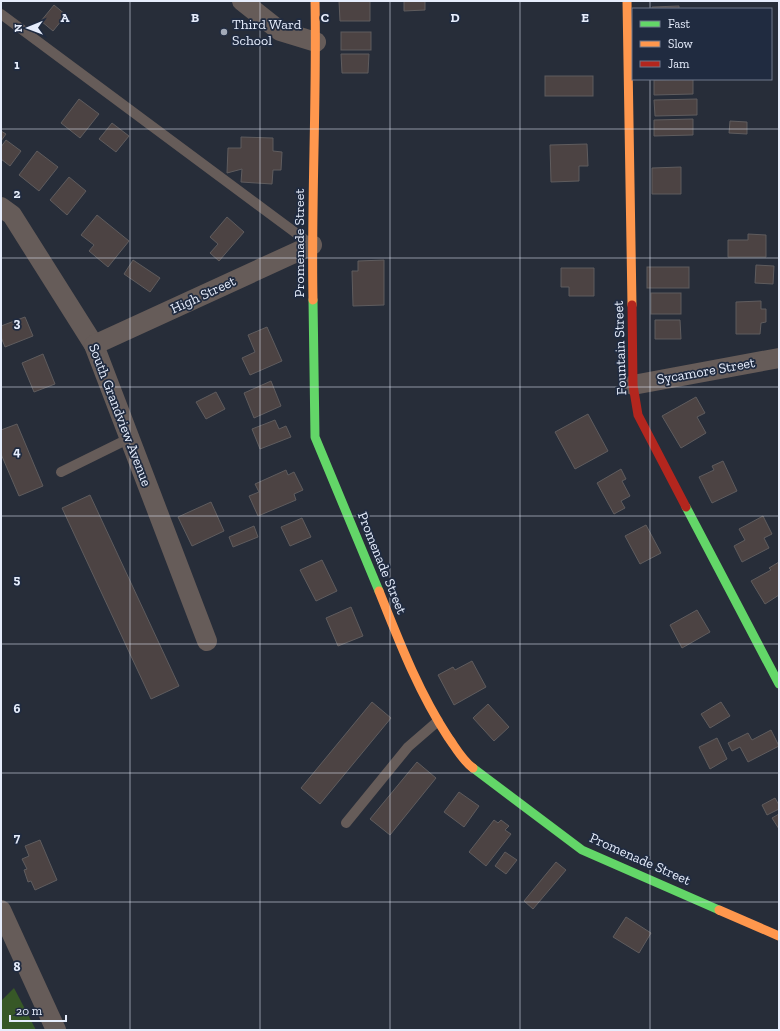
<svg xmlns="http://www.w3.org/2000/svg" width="780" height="1031" viewBox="0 0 780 1031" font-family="'Zilla Slab',serif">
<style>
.green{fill:#375827}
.building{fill:#4c4343;stroke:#5f5c5e}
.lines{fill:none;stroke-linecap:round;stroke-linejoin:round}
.lane{stroke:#665c59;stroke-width:10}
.street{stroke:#665c59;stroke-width:20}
.fast{stroke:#63d668;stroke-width:9}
.slow{stroke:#ff974d;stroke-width:9}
.jam{stroke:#b3261e;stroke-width:9}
.grid{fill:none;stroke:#e6edfc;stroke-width:1;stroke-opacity:0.55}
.poi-dot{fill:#a3aab8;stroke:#202b40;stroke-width:1.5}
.labels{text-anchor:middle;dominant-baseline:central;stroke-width:3.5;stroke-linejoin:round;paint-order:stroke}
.poi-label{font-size:14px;fill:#e6edfc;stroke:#202b40;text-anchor:start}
.street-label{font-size:14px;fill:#e6edfc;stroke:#202b40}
.grid-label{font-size:13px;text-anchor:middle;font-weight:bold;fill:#e6edfc;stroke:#202b40;stroke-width:3.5;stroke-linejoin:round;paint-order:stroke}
</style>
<rect width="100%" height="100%" fill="#272d39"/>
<path class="green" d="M14,988L36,1030H1V1001Z"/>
<g class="building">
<path d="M339,1H370V21H340Z"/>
<path d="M404,1H425V10L404,11Z"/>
<path d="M54,5L66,15L53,31L41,21Z"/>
<path d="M679,6V9H652V7Z"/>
<rect x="341" y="32" width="30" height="18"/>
<path d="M341,54H369L368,73H342Z"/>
<rect x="545" y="76" width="48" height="20"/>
<path d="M693,79V94L654,95V80Z"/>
<path d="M79,99L99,114L80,138L61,123Z"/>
<path d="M697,99V115L655,116L654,100Z"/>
<path d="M693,119V135L654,136V120Z"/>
<path d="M730,121L747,122V134L729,133Z"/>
<path d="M112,123L129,136L116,152L99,139Z"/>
<path d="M1,131L6,134L1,141Z"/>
<path d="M241,137L273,138V151L282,152L281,170H273L272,184L241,182L242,169L227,173L228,148H241Z"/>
<path d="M6,140L21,151L10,166L1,159V147Z"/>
<path d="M587,144L588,166H579V181L551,182L550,145Z"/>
<path d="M37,151L58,167L39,191L19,175Z"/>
<path d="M681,167V194H652V168Z"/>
<path d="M69,177L86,191L67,215L50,200Z"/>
<path d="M97,215L129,241L108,267L89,251L94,245L81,235Z"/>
<path d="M227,217L244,232L219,261L210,253L218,244L210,237Z"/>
<path d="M748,234L766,235V257H728V240H748Z"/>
<path d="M133,260L160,278L150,292L124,274Z"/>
<path d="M384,260V305L353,306L352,271H358V261Z"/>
<path d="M756,265L774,266L773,284L755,283Z"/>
<rect x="647" y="267" width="42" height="21"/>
<path d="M561,268H594V296H569V287H561Z"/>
<rect x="651" y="293" width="30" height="21"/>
<path d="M761,301V309H766V322L761,323L760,334H736V302Z"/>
<path d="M25,317L33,336L5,347L1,337V326Z"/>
<path d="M655,320H680L681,339H655Z"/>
<path d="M267,327L282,361L250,375L242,358L255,352L248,335Z"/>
<path d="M43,354L55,384L34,392L22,363Z"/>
<path d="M271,381L281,406L254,418L244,393Z"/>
<path d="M216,392L225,409L206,419L196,402Z"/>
<path d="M696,397L705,413L697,417L706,433L681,448L662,416Z"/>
<path d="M588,414L608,451L575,469L555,432Z"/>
<path d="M275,420L279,429L286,426L291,437L260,449L252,429Z"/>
<path d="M17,424L43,486L19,496L1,454V430Z"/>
<path d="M723,461L737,491L712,503L699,477L714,470L712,466Z"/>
<path d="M621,469L626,479L622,481L630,496L621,501L625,508L614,514L597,483Z"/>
<path d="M286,470L288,475L294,472L303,490L294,494L296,500L258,516L249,496L259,492L255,484Z"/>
<path d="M90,495L179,686L151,699L62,508Z"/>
<path d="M211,502L224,531L192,546L178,517Z"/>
<path d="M763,516L772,534L764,538L769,548L742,562L734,546L745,540L739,529Z"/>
<path d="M302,518L311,537L290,546L281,527Z"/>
<path d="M646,525L661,553L640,564L625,536Z"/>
<path d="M254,526L258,537L233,547L229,537Z"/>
<path d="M322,560L337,591L316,601L300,570Z"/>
<path d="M779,562V595L765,604L751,581L771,570L769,568Z"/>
<path d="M351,607L363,636L338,646L326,618Z"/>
<path d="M697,610L710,632L682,648L670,625Z"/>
<path d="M472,661L486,687L454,705L438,675L453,667L455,670Z"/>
<path d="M372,702L391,718L320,804L301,788Z"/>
<path d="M721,702L730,716L710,728L701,714Z"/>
<path d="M488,704L509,727L494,741L473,718Z"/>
<path d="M771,730L779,746L748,762L740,747L732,751L728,743L748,733L752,740Z"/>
<path d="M717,738L727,759L710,769L699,747Z"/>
<path d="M417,762L436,778L390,835L370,819Z"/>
<path d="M459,792L479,806L464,827L444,812Z"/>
<path d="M775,798L779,805V809L767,815L762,805Z"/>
<path d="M779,814V829L772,818Z"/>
<path d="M494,820L498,823L501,820L509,826L505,830L511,834L486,866L469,852Z"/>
<path d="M40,840L57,880L35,890L31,881L28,882L24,870L27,869L22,859L29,856L25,846Z"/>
<path d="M505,852L517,860L506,874L495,866Z"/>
<path d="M556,862L566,870L533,909L524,901Z"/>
<path d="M626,917L651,933L639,953L613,937Z"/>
</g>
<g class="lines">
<g class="lane">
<path d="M1,14L312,245"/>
<path d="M61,472L130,438"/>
<path d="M346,823L408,747L438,721"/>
</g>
<g class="street">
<path d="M242,1L280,31L316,42"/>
<path d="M1,207L12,215L94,345L207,641"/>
<path d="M94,345L312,245"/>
<path d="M633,385L779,358"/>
<path d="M1,910L56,1030"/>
</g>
<g class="fast">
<path d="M313,300L315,437L379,591"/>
<path d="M686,507L779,684"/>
<path d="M473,768L582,850L719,910"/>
</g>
<g class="slow">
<path d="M627,1L632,305"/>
<path d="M313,300C311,200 317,100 315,1"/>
<path d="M379,591C399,641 418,691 448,737C456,748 462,760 473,768"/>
<path d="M719,910L779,936"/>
</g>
<path class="jam" d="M632,305L633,385L638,415L686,507"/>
</g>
<path class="grid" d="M130,1V1030M260,1V1030M390,1V1030M520,1V1030M650,1V9M650,79V1030M1,129H779M1,258H779M1,387H779M1,516H779M1,644H779M1,773H779M1,902H779"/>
<circle class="poi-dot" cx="224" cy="32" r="4"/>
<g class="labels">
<g class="poi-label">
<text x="232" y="24">Third Ward<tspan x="232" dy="16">School</tspan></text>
</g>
<g class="street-label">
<text transform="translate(299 243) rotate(-90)">Promenade Street</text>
<text transform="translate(203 295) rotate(-25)">High Street</text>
<text transform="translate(620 348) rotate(-92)">Fountain Street</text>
<text transform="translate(706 371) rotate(-10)">Sycamore Street</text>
<text transform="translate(120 415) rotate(69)">South Grandview Avenue</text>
<text transform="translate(382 563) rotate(68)">Promenade Street</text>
<text transform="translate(640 859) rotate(24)">Promenade Street</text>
</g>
</g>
<g class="grid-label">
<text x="65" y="22">A</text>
<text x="195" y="22">B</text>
<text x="325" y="22">C</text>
<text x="455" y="22">D</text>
<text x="585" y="22">E</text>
<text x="17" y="69">1</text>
<text x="17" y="198">2</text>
<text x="17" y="327">3</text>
<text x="17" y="456">4</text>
<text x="17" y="584">5</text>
<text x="17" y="713">6</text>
<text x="17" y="842">7</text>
<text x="17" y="971">8</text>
</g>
<rect width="780" height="1031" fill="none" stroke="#e6edfc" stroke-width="4"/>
<rect x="632" y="8" width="140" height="72" fill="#202b40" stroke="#6f798b"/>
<rect x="640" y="21" width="20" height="6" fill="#63d668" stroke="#6f798b"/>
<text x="668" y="28" font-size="12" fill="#e6edfc">Fast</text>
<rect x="640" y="41" width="20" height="6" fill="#ff974d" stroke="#6f798b"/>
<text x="668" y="48" font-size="12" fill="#e6edfc">Slow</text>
<rect x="640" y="61" width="20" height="6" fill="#b3261e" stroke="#6f798b"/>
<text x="668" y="68" font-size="12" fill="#e6edfc">Jam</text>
<g transform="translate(28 28) rotate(269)" stroke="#202b40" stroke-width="3" paint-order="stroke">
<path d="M0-3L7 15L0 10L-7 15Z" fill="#e6edfc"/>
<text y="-6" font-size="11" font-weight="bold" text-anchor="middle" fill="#e6edfc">N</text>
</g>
<path d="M10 1015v6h56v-6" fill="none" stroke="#e6edfc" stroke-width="2"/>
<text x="16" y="1015" font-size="12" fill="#e6edfc" stroke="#202b40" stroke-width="3" paint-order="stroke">20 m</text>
</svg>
